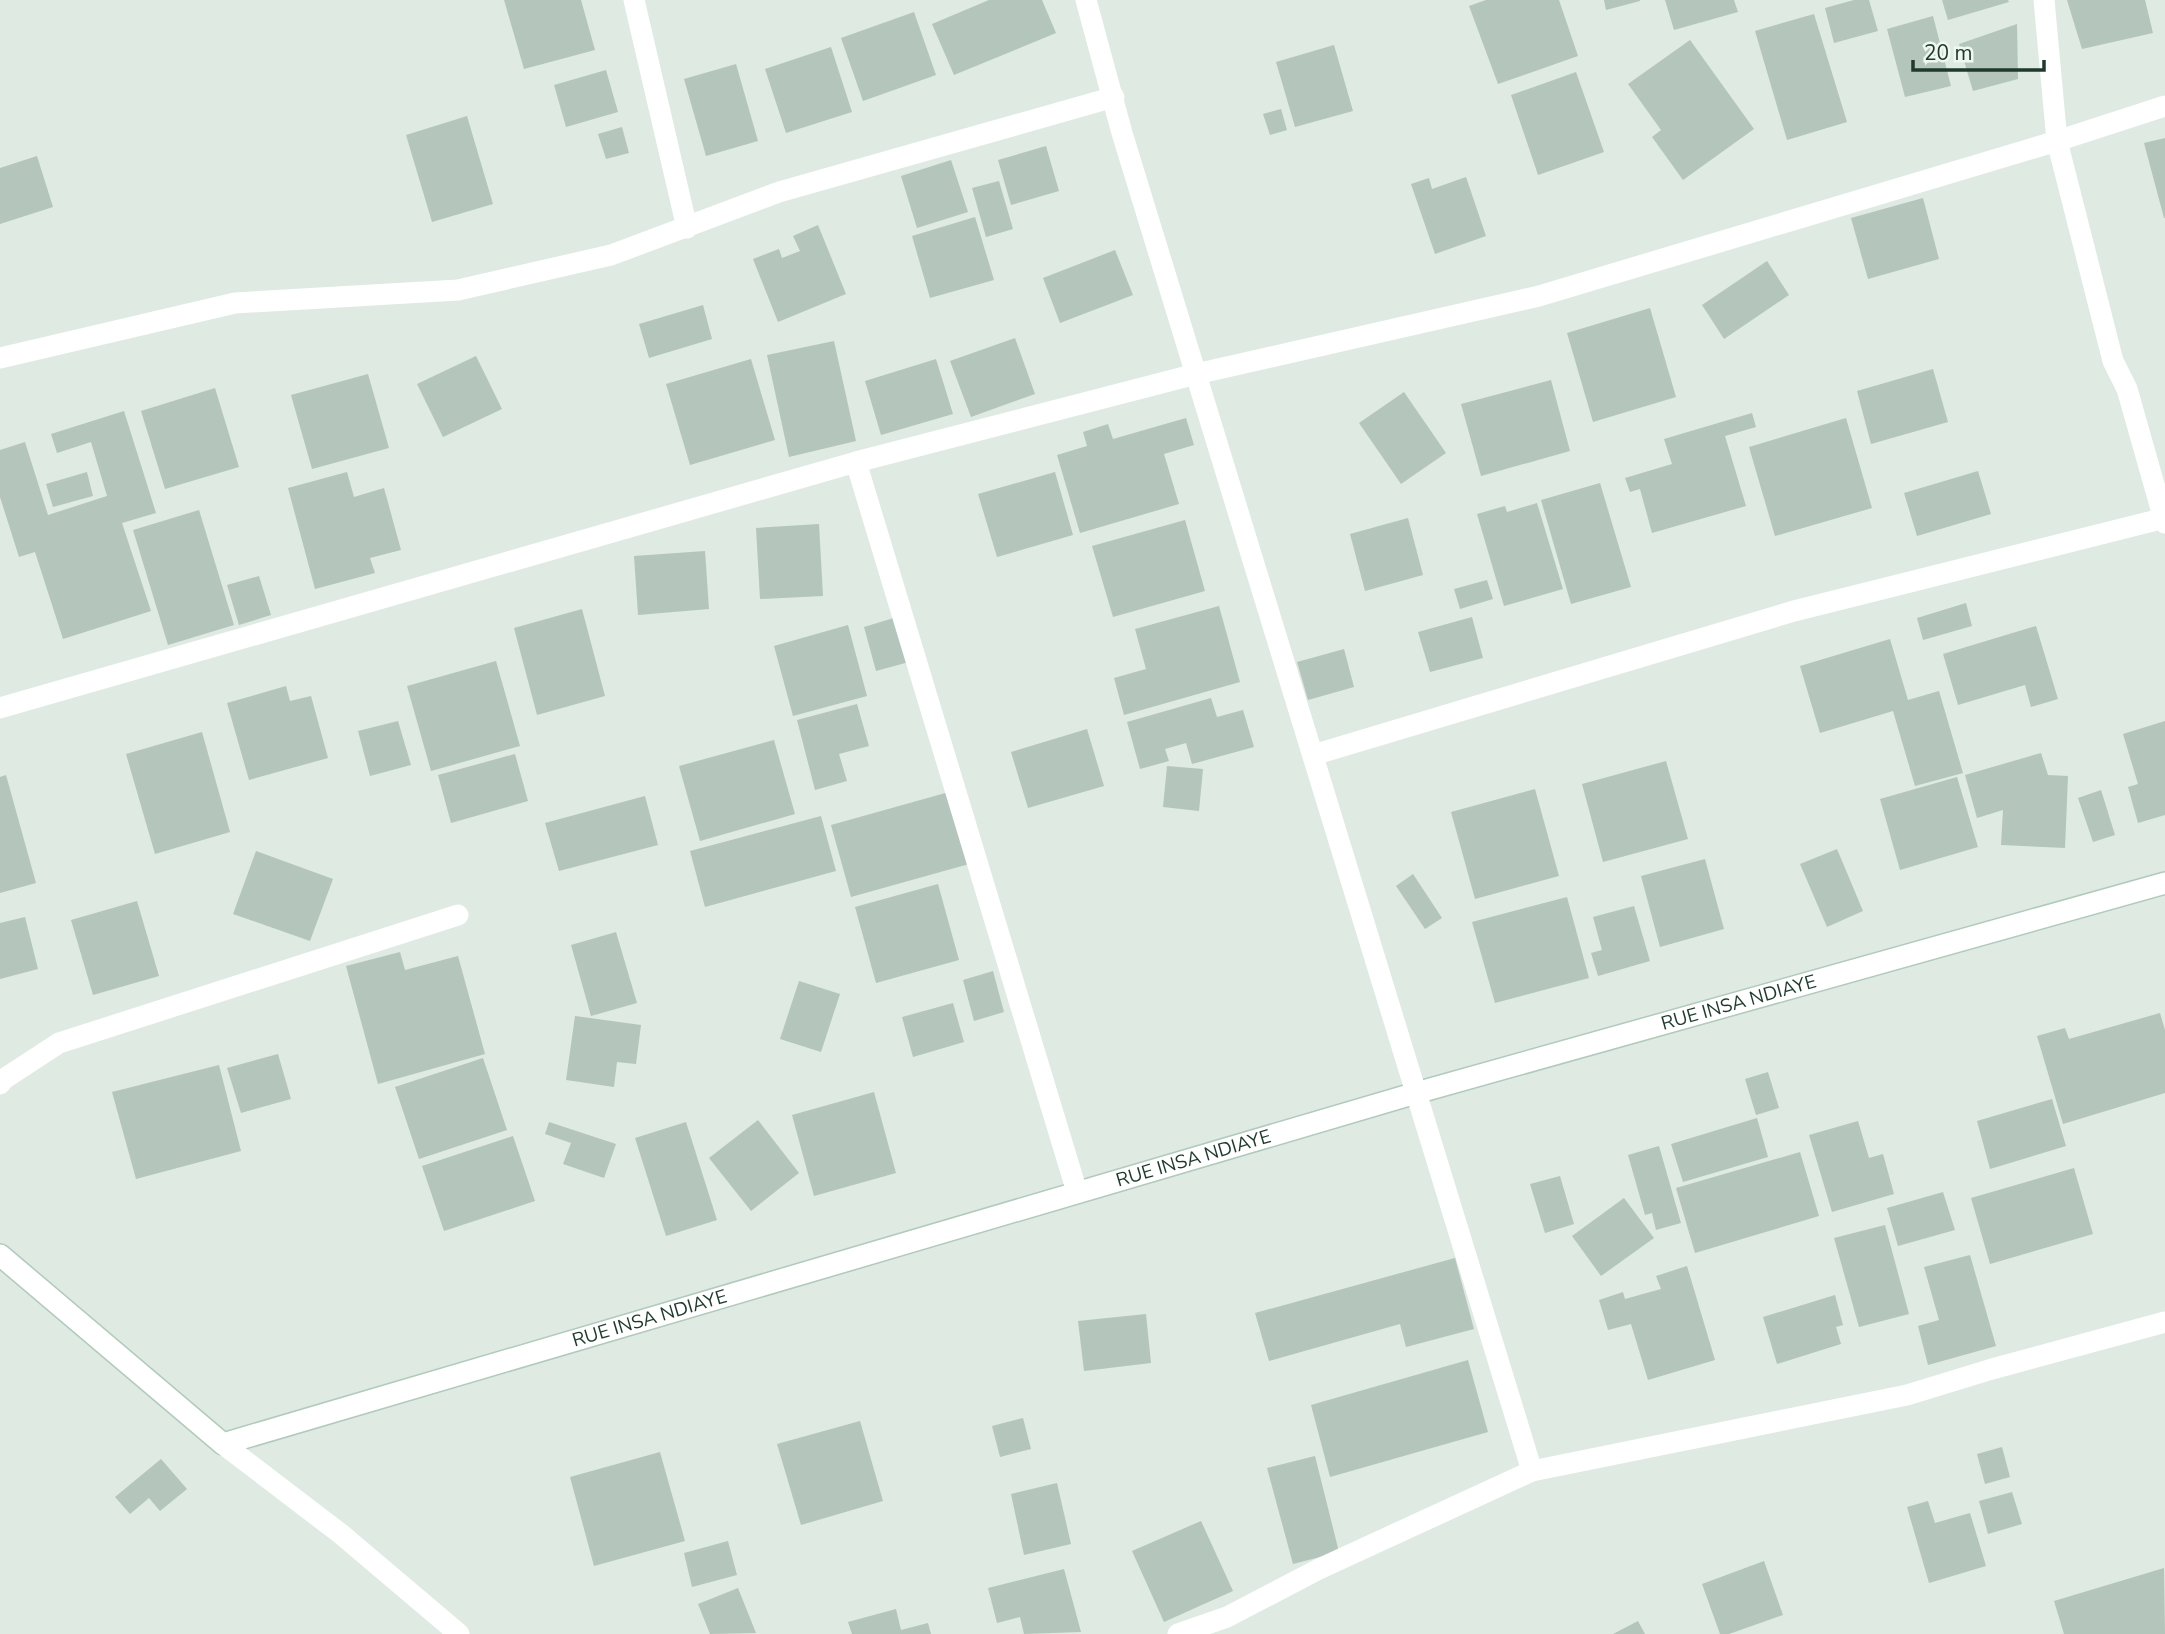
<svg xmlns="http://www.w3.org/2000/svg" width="2165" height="1634" viewBox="0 0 2165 1634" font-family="'Nunito Sans',sans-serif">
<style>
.building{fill:#b4c5bb}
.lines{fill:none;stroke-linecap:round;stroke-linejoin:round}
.secondary-casing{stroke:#b1cabc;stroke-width:24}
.street{stroke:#fff;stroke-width:21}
.secondary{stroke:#fff;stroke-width:21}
.labels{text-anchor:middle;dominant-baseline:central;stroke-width:6;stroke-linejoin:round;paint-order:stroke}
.street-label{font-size:19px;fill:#1f3a2d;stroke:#eff7f1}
</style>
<rect width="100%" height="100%" fill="#deeae2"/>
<g class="building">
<path d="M504,0H581L595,50L524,69Z"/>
<path d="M989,0H1042L1056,33L954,75L932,24Z"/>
<path d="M1486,0H1559L1578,56L1498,84L1469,6Z"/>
<path d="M1604,0H1640V1L1606,10Z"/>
<path d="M1665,0H1734L1738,12L1674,30Z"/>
<path d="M1854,0H1869L1878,31L1834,43L1825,8Z"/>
<path d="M1942,0H2008L2009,2L1948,20Z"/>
<path d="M2067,0H2145L2153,33L2082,49Z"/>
<path d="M914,12L936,75L863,101L841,38Z"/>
<path d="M1814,14L1847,122L1787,140L1755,31Z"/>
<path d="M1933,16L1951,86L1905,97L1887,29Z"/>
<path d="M2017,24L2018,79L1973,91L1959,44Z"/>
<path d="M1690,40L1754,129L1683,180L1652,137L1661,130L1628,84Z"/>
<path d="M1334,45L1353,111L1295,127L1276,62Z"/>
<path d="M831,47L852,112L786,133L765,69Z"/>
<path d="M736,64L758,141L706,156L684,79Z"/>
<path d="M606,70L618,112L566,127L554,85Z"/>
<path d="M1576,72L1604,152L1538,175L1511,95Z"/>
<path d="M1281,109L1287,130L1270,135L1263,114Z"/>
<path d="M467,116L493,204L432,222L406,135Z"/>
<path d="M622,127L629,153L606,159L598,134Z"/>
<path d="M2165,138V218H2164L2144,143Z"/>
<path d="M1046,146L1059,191L1011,205L998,160Z"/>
<path d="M37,156L53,207L0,224V168Z"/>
<path d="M951,160L968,212L917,228L901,176Z"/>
<path d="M1466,177L1486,236L1435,254L1411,184L1429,178L1432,189Z"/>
<path d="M999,181L1013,229L986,237L972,188Z"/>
<path d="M1923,198L1939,259L1868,279L1851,218Z"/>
<path d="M975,217L994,280L930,298L912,236Z"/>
<path d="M818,225L846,294L778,322L753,259L779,249L782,258L800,251L793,236Z"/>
<path d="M1115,250L1133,295L1060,323L1043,278Z"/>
<path d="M1767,261L1789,295L1724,339L1702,305Z"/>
<path d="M703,305L712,339L649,358L639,324Z"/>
<path d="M1650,308L1676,397L1593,422L1567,333Z"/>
<path d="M1015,338L1035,394L971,417L950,361Z"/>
<path d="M834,341L856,441L789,457L767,355Z"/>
<path d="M476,356L502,409L443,437L417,384Z"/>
<path d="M751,359L775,440L690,465L666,384Z"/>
<path d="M936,359L953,414L881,435L865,381Z"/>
<path d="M1933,369L1948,422L1871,444L1857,391Z"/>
<path d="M368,374L389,448L312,469L291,395Z"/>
<path d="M1551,380L1570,451L1481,476L1461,404Z"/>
<path d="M215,388L239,467L165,489L141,411Z"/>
<path d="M1404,392L1446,453L1401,484L1359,423Z"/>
<path d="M124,411L156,513L122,523L151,611L63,639L35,552L19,557L0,497V450L25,442L48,515L107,496L91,442L57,453L51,434Z"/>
<path d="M1752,413L1756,427L1725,436L1746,506L1652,533L1640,489L1630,492L1625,478L1672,464L1664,439Z"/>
<path d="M1186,418L1194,445L1164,454L1179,504L1080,533L1057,455L1087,446L1083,432L1108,424L1113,439Z"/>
<path d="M1846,418L1872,508L1775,536L1749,447Z"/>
<path d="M1978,471L1991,514L1917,536L1904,493Z"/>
<path d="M87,472L93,496L53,507L46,484Z"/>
<path d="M347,472L354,497L384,488L401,550L370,558L375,573L315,589L288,488Z"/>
<path d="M1055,472L1073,535L997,557L978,494Z"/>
<path d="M1600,483L1631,587L1571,604L1541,500Z"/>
<path d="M1537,503L1563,589L1504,606L1477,514L1505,506L1507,512Z"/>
<path d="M199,510L234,625L168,645L133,530Z"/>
<path d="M1408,518L1423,575L1365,591L1350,534Z"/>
<path d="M1185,520L1205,591L1113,617L1092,546Z"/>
<path d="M819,524L823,596L760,599L756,528Z"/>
<path d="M705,551L709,609L638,615L634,556Z"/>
<path d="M259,576L271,615L239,625L227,585Z"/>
<path d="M1487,580L1493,599L1460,609L1454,589Z"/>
<path d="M1966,603L1972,626L1923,640L1917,618Z"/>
<path d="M1219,606L1240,682L1124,715L1114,678L1146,669L1135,629Z"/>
<path d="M582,609L605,696L537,715L514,628Z"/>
<path d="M897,617L909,662L876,671L864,627Z"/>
<path d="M1472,617L1483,658L1430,672L1418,632Z"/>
<path d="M848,625L867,696L793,716L774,646Z"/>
<path d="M2036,626L2058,699L2031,707L2025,685L1958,705L1943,654Z"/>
<path d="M1890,639L1908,700L1939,691L1963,773L1915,786L1893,711L1820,733L1800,666Z"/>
<path d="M1344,649L1354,687L1308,700L1297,662Z"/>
<path d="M496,661L520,746L431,771L407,686Z"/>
<path d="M286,686L290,701L311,696L328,758L249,780L227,703Z"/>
<path d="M1211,698L1217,717L1243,710L1254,747L1192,764L1186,743L1165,749L1169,761L1140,769L1127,722Z"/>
<path d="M857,704L869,746L839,754L847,781L815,790L797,720Z"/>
<path d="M398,721L411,765L370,776L358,731Z"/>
<path d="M2165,721V815L2138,823L2128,787L2138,784L2123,734Z"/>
<path d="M1087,729L1104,786L1028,808L1011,752Z"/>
<path d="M202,732L230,832L155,854L126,754Z"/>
<path d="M774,740L795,814L700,841L679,766Z"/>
<path d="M2041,753L2048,775L2068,776L2065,848L2001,845L2003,810L1977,818L1965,775Z"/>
<path d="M515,754L528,801L451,823L438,775Z"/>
<path d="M1666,761L1688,839L1603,862L1582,784Z"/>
<path d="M1167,766L1203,769L1199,811L1163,807Z"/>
<path d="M6,775L36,883L0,893V777Z"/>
<path d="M1957,777L1978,847L1900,870L1880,799Z"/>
<path d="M1535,789L1559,876L1475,899L1451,812Z"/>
<path d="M2101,790L2115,835L2093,842L2078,798Z"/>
<path d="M949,792L969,864L851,897L831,825Z"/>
<path d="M645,796L658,845L559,871L545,823Z"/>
<path d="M821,816L836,871L705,907L690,851Z"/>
<path d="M1837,849L1863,911L1827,927L1800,864Z"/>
<path d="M256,851L333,879L310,941L233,914Z"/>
<path d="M1705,859L1724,929L1660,947L1641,876Z"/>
<path d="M1413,874L1442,918L1425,929L1396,886Z"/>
<path d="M938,884L959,960L876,983L855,907Z"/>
<path d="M1567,897L1589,978L1495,1003L1472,922Z"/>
<path d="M137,901L159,976L93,995L71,920Z"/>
<path d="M1634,906L1650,961L1598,976L1591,953L1602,950L1593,917Z"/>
<path d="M25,917L38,969L0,979V923Z"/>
<path d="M616,932L637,1003L591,1016L571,945Z"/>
<path d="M400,952L405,970L458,956L485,1054L378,1084L346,966Z"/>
<path d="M993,971L1004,1012L974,1021L963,980Z"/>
<path d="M799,981L840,994L821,1052L780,1039Z"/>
<path d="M953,1003L964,1042L913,1057L902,1017Z"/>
<path d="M2160,1013L2165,1030V1093L2063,1124L2037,1036L2065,1028L2069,1039Z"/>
<path d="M575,1016L641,1025L636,1064L617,1062L614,1087L566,1080Z"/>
<path d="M278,1054L291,1099L241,1113L227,1068Z"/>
<path d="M483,1058L507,1130L419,1159L395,1087Z"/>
<path d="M219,1065L241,1151L136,1179L112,1092Z"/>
<path d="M1768,1072L1779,1108L1756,1115L1745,1079Z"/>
<path d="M874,1092L896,1173L814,1196L792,1115Z"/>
<path d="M2052,1099L2066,1146L1990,1169L1977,1121Z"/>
<path d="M1757,1118L1768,1157L1683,1182L1671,1144Z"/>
<path d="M758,1120L799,1173L751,1211L709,1158Z"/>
<path d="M1858,1121L1869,1158L1883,1154L1894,1194L1832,1212L1809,1135Z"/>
<path d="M549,1122L616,1144L604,1178L563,1164L571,1143L545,1134Z"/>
<path d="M686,1122L717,1220L666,1236L635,1138Z"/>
<path d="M513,1136L535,1201L444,1231L422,1166Z"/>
<path d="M1659,1146L1681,1223L1656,1230L1652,1213L1645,1215L1628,1155Z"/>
<path d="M1800,1152L1819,1216L1695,1253L1676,1188Z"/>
<path d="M2074,1168L2093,1234L1990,1264L1971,1198Z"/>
<path d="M1560,1176L1574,1224L1545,1233L1530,1184Z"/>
<path d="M1943,1192L1955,1230L1898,1246L1887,1208Z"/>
<path d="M1624,1198L1654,1238L1601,1276L1572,1236Z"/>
<path d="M1885,1225L1909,1314L1859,1327L1834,1238Z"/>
<path d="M1970,1255L1996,1346L1928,1365L1918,1326L1939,1320L1924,1267Z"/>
<path d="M1455,1258L1474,1329L1406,1347L1400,1324L1269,1361L1255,1313Z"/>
<path d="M1687,1266L1715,1360L1648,1380L1631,1324L1608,1330L1599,1300L1623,1292L1625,1299L1661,1289L1656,1276Z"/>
<path d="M1835,1295L1843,1325L1836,1327L1841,1344L1777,1364L1763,1317Z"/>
<path d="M1146,1314L1151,1363L1084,1371L1078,1321Z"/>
<path d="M1468,1360L1488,1432L1330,1477L1311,1405Z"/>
<path d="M1023,1418L1031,1449L1000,1457L992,1426Z"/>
<path d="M860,1421L883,1501L801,1525L777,1444Z"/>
<path d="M2002,1447L2010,1477L1985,1484L1977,1454Z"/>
<path d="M660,1452L685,1541L594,1566L570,1477Z"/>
<path d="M1315,1456L1339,1552L1293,1564L1267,1468Z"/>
<path d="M161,1459L187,1489L160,1511L149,1498L130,1514L115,1497Z"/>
<path d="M1057,1483L1071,1544L1024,1555L1011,1494Z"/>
<path d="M2012,1492L2022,1524L1988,1534L1979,1501Z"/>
<path d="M1928,1501L1935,1523L1970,1513L1986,1566L1929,1583L1907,1507Z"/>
<path d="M1201,1521L1233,1591L1164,1622L1132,1551Z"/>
<path d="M728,1541L737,1575L692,1587L684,1553Z"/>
<path d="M1764,1561L1783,1615L1729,1634H1720L1702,1584Z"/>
<path d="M2164,1568L2165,1634H2064L2054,1601Z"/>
<path d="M1064,1569L1081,1632L1024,1634L1020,1617L997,1623L988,1588Z"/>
<path d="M738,1588L756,1633L710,1634L698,1604Z"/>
<path d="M896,1609L901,1630L928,1623L931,1634H852L848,1622Z"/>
<path d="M1638,1621L1645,1634H1613Z"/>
</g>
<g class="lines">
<g class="secondary-casing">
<g id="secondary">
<path id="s1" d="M0,1255L223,1444L1416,1093L2165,883"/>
</g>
</g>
<g class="street">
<path d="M634,0L687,228"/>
<path d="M1086,0L1122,133L1532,1471L1319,1569L1227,1617L1178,1634"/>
<path d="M2044,0L2057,141L2113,361L2127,389L2165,523"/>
<path d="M0,358L235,303L458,290L611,255L779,192L1114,97"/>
<path d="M856,462L1077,1192"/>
<path d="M0,708L856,462L1196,374L1539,296L2057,141L2165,106"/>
<path d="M1313,755L1794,611L2165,518"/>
<path d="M0,1084L4,1079L59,1043L458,915"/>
<path d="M223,1444L341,1534L459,1634"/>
<path d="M1532,1471L1907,1395L1992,1369L2165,1322"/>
</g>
<use href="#secondary" class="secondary"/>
</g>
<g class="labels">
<g class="street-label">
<text stroke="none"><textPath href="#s1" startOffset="1871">RUE INSA NDIAYE</textPath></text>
<text stroke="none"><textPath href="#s1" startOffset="1304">RUE INSA NDIAYE</textPath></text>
<text stroke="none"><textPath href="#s1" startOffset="737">RUE INSA NDIAYE</textPath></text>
</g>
</g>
<path d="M1913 60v10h131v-10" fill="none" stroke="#1f3a2d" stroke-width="3.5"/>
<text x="1924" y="60" font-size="21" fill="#1f3a2d" stroke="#eff7f1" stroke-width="5" paint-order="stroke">20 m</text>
</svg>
